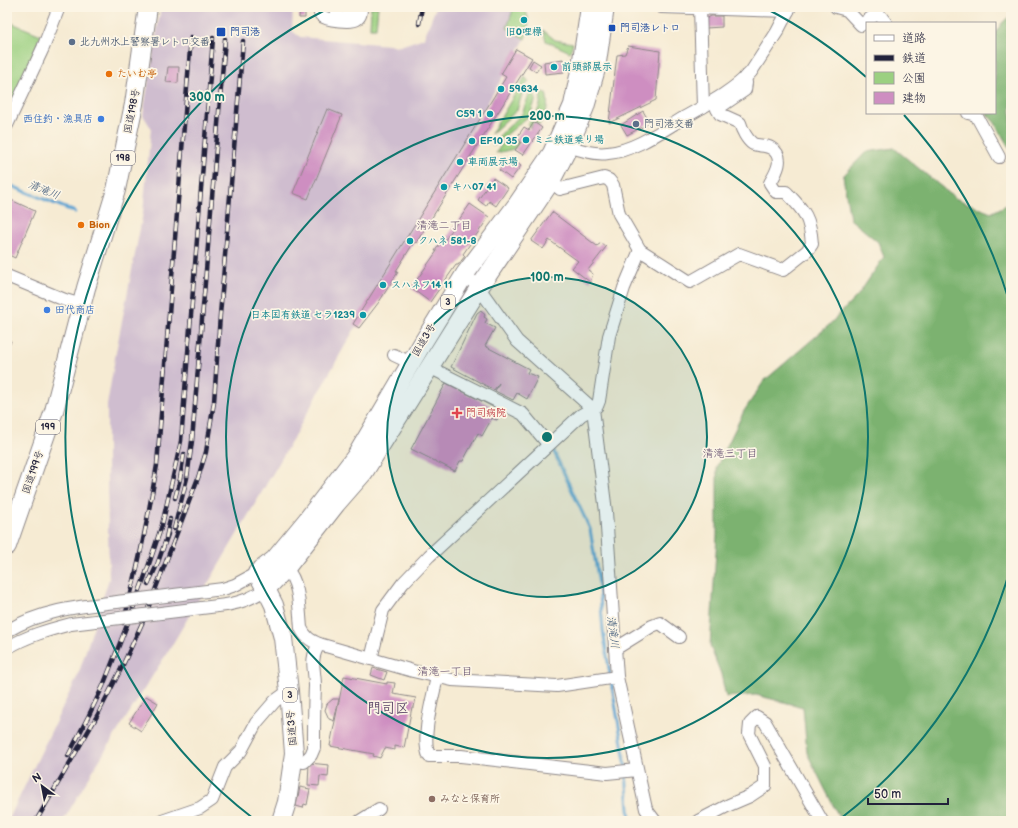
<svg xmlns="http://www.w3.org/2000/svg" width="1018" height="828" viewBox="0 0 1018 828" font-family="'Balsamiq Sans','Klee One',sans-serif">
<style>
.industrial{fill:#cfbdcf}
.green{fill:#9bd081;stroke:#5e795e}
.forest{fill:#7cb26f;stroke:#4f6a55}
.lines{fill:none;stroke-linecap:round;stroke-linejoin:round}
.stream{stroke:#5da4d3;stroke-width:3}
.building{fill:#ce8ec1}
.minor-casing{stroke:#8c8687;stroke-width:14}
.highway-casing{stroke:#8c8687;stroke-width:20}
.minor{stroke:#fff;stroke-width:12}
.highway{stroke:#fff;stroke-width:18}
.rail-casing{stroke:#22223b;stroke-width:4.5}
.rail{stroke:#fcf5e5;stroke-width:3;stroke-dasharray:9;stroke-linecap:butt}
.minor-bridge-casing{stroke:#8c8687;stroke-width:14;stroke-linecap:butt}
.minor-bridge{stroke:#fff;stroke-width:12}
.ring{fill:none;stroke:#0f766e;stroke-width:2}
.culture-dot{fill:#0f9aa8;stroke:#fcf5e5;stroke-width:1.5}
.transit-dot{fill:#1a4fb4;stroke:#fcf5e5;stroke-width:1.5}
.service-dot{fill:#5c6f8a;stroke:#fcf5e5;stroke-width:1.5}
.food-dot{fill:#e8710a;stroke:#fcf5e5;stroke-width:1.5}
.shop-dot{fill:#3f7fe0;stroke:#fcf5e5;stroke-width:1.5}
.health-dot{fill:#e0444e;stroke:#fcf5e5;stroke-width:1.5}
.education-dot{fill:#8d6e63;stroke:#fcf5e5;stroke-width:1.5}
.labels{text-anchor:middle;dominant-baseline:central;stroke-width:3.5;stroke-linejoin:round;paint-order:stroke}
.shield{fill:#fcf5e5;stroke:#63616e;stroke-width:1}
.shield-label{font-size:9px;font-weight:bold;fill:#22223b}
.transit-label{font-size:10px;font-weight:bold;fill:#164399;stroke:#fcf5e5;text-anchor:start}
.culture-label{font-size:10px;font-weight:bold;fill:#0d838f;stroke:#fcf5e5;text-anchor:start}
.service-label{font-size:10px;font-weight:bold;fill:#4e5e75;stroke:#fcf5e5;text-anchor:start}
.food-label{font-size:10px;font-weight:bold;fill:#c56008;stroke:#fcf5e5;text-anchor:start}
.street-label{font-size:10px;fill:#22223b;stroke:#fcf5e5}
.shop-label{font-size:10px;font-weight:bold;fill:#366cbe;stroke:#fcf5e5;text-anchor:end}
.health-label{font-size:10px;font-weight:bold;fill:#be3a42;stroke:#fcf5e5;text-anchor:start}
.education-label{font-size:10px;font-weight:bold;fill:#785e54;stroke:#fcf5e5;text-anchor:start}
.water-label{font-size:11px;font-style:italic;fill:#3a5678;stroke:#fcf5e5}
.neighbourhood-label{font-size:11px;fill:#5e486a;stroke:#fcf5e5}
.district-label{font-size:14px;font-weight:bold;fill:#5e486a;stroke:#fcf5e5}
.centre{fill:#0f766e;stroke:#fcf5e5;stroke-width:2}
.ring-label{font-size:12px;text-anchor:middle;font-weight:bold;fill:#0f766e;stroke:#fcf5e5;stroke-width:3.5;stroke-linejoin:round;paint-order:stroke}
</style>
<rect width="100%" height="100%" fill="#fcf5e5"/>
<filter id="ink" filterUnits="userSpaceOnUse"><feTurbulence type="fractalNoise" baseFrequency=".025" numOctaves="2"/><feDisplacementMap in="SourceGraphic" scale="8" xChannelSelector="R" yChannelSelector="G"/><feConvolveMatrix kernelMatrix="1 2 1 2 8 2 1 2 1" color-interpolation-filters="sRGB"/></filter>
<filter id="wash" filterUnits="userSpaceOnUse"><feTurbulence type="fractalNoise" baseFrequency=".012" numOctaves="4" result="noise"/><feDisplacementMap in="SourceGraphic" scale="16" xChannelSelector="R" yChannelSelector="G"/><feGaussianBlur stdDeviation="0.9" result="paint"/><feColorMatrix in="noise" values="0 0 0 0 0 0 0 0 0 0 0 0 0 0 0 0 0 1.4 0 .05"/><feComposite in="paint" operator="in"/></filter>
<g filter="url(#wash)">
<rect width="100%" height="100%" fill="#f6ebd3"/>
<path class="industrial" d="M161,7H293L292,31L300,37L400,46L424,38L436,7H514L507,28L525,39L347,342L283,456L172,645L92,772L63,821H8L78,675L109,579L107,477V405L116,352L143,213L151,128L143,115Z"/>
<g class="green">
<path d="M371,7H378L376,28H370Z"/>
<path d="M514,7H524C530,19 530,26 525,39L507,28Z"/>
<path d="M7,21L41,35L13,104L7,115Z"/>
<path d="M543,30L555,40L573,43L570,52L546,41Z"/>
<path d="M525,77L529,82L525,85L517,110L491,134Z"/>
<path d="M533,91L536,99L530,115L493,146L498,137L522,114L530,92Z"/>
<path d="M540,91L546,93C550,107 546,113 539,125L534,122L530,128L528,124C537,114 543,105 540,91Z"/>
<path d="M512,138L519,142L514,149L496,153L502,144Z"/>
</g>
<g class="forest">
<path d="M1011,15V151L995,123L986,113H995V33L1002,23Z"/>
<path d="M894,148L955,198L991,213L1010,203L1011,194V821H841L807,753L803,707L756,695L726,697L721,674L710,646L717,535V466L744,411L764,381L828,326L858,295L884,257L878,242L850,219L843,176L866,152Z"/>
</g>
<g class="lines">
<g class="stream">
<path d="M7,184L75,212"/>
<path d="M554,452L590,529L599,584L603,630L610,675"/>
<path d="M611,680L626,767"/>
<path d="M626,773L630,821"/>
</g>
</g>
<g id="blocks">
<g class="building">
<path d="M261,7H275V10L261,8Z"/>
<path d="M300,7H305V18H299Z"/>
<path d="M711,16H722V27L706,28V19Z"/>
<path d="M628,46L660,51L656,100L609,123L617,55L625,54Z"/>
<path d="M516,49L532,58L416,243L414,242L396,271L398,272L379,302L359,328L353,324L506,77L501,74Z"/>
<path d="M563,59L564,72L545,74L544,62Z"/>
<path d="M533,60L541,65L536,72L529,67Z"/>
<path d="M168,67H179L178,83L166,82Z"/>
<path d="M327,109L342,115L308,199L293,193Z"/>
<path d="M643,111L650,123L627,135L621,125Z"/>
<path d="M534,122L542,128L523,155L515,150L521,142L516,139L524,127L529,130Z"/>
<path d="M512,159L521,166L511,179L499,170L505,162L508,165Z"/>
<path d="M493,178L508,188L496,206L489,201L486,206L478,200Z"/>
<path d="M11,200L35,211L15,258L7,254V210Z"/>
<path d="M470,204L489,217L463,254L465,256L458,265H456L430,302L411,288L437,251H435L443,239L445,240Z"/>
<path d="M552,212L597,246L601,243L606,247L588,270L593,274L590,282L572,268L578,261L549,240L543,249L531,241Z"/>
<path d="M481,310L485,315L484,317L487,319L485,323L495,328L485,346L529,369L527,373L538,377L527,399L517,393L513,400L495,391L499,383L494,390L451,367L477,313Z"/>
<path d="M7,339L11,341L7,351Z"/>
<path d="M446,383L501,411L497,420L492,418L482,436L478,433L463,461H460L455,471L411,449Z"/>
<path d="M373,668L387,672L384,680L371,675Z"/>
<path d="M344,676L387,684V682L395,683L393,694L416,698L414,707H412L404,748L395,746V750L385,748L380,758L373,756L374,754L330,746Z"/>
<path d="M146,696L158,703L141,731L129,723Z"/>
<path d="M333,699H339L334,721L329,719L325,710L327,704Z"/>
<path d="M309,763L329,765L328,777L320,776L319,786L308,785Z"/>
<path d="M300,787L310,789L307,805L304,804L303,808L296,806Z"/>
</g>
</g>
</g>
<g filter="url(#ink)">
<use href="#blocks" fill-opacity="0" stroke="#8c8687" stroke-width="1"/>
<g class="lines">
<g class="minor-casing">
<g id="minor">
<path d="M319,7C319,10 319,14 322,16C326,20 352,23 357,19C361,16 361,12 361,7"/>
<path d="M336,7V17L342,20L349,15L350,7"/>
<path d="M661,7L788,11"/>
<path d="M700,7L703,107"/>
<path d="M836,7L847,10L861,25L878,13L886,23"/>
<path d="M968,113L976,115L999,157"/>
<path d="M7,125L43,48L59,7"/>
<path d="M569,146C582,151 595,155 608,153C634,151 663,130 685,117C708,104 733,91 751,72L777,32L790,7"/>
<path d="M551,181L560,189L604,178L609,180L613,185L619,214L640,250L690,282L739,254L783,270L807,251L812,244C810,216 804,211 786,192H776L770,183C776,173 786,157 771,148C766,145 758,146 753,144C747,140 742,130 740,123L720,114L717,109L745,90L746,83L745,77"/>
<path d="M465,274L479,288L517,341L593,409L606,512L617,677L646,809L655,821"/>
<path d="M7,276L65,300L82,305"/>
<path d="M394,355L411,363"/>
<path d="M429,367L523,414L548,444"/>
<path d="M286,568C300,583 299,608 301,628C305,637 310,640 319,644L413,671L452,680L557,686L617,677"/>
<path d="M223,589L235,585L257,573"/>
<path d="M226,605C243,602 252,598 266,589"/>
<path d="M615,649L652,626L660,623L679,637"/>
<path d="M371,659L383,610L403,583L429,556L581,415L597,406L599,401L609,336L624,288L640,250"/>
<path d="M437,677C433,697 421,737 429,756H461L607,773L637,770"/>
<path d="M293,760L304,762L311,755L314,748C314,727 314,707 315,686C315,668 309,661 319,644"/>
<path d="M162,821L200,808L212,800L225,767L241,751L256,723L275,701L289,691"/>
<path d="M360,821L379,809"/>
<path d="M698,821L729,805L750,796L765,786V766L749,734L750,724L757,717L765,722L822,821"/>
</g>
</g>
<g class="highway-casing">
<g id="highway">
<path d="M7,546L54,411L86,288L116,190L134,104L148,7"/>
<path d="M266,589L286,568L336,504L364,472L479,288L551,181L569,146L585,107L596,69L605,7"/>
<path d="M281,821L287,802L294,753L289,691L283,638L274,605L266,589L257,573L274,560L307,520L356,456L422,344L465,274L516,206L552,153L573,105L581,66L590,7"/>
</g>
</g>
<use href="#minor" class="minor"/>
<use href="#highway" class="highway"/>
<g class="rail-casing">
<g id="rail">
<path d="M419,24L422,7"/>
<path d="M175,498L180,479L184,454"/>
<path d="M174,529L187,478L192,441L225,39"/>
<path d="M166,538L170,519"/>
<path d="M148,584L157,565L168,534"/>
<path d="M123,623C138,571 148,518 157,465L191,37"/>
<path d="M68,756L89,715L103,686L127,625L146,573L162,525L181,441L213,38"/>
<path d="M36,821L97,716L121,669L144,619L198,478L206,452L214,402L220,315L243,41"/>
</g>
</g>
<use href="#rail" class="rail"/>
<g class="minor-bridge-casing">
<g id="minor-bridge">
<path d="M7,631C43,609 84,606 125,601C158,597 191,593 223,589"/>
<path d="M7,648C27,636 48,630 71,624L226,605"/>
</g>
</g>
<use href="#minor-bridge" class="minor-bridge"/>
</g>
</g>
<circle cx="547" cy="437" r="160" fill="#0f766e" fill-opacity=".12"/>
<g class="ring">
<circle cx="547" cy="437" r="160"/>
<circle cx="547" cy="437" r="321"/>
<path d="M1011 566A481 481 0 0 1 840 819M254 819A481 481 0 0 1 329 8M765 8A481 481 0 0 1 866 77M904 115A481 481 0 0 1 1011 308"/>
</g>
<g class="culture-dot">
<circle cx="524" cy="20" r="4"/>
<circle cx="554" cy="67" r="4"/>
<circle cx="501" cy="89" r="4"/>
<circle cx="490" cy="114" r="4"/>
<circle cx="526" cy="140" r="4"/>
<circle cx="472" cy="141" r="4"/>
<circle cx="460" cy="162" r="4"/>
<circle cx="444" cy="187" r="4"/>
<circle cx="410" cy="241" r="4"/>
<circle cx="383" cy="285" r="4"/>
<circle cx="363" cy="315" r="4"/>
</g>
<g class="transit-dot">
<rect x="608" y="24" width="8" height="8" rx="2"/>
<rect x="216" y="27" width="10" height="10" rx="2"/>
</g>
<g class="service-dot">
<circle cx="72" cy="42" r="4"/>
<circle cx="636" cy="124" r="4"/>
</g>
<g class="food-dot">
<circle cx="109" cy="74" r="4"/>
<circle cx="81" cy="225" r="4"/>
</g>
<g class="shop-dot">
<circle cx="101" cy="119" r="4"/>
<circle cx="47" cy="310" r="4"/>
</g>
<path class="health-dot" d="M455 407h4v4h4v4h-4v4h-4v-4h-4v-4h4z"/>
<circle class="education-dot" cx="432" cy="799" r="4"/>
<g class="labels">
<g class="shield">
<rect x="111" y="151" width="24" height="14" rx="3"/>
<rect x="441" y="295" width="14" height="14" rx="3"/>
<rect x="36" y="420" width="24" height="14" rx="3"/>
<rect x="283" y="688" width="14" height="14" rx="3"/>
</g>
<g class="shield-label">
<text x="123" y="158">198</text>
<text x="448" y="302">3</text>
<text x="48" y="427">199</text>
<text x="290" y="695">3</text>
</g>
<g class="transit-label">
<text x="620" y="28">門司港レトロ</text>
<text x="230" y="32">門司港</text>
</g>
<g class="culture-label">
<text x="524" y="32" text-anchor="middle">旧0哩標</text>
<text x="562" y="67">前頭部展示</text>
<text x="509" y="89">59634</text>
<text x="482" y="114" text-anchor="end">C59 1</text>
<text x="534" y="140">ミニ鉄道乗り場</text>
<text x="480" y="141">EF10 35</text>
<text x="468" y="162">車両展示場</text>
<text x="452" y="187">キハ07 41</text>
<text x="418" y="241">クハネ 581-8</text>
<text x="391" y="285">スハネフ14 11</text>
<text x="355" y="315" text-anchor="end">日本国有鉄道 セラ1239</text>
</g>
<g class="service-label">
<text x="80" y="42">北九州水上警察署レトロ交番</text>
<text x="644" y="124">門司港交番</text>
</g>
<g class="food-label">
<text x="117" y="74">たいむ亭</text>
<text x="89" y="225">Bion</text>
</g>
<g class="street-label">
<text transform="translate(132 111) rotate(-79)">国道198号</text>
<text transform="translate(424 340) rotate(-60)">国道3号</text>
<text transform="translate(33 472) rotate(-71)">国道199号</text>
<text transform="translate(292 728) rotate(-95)">国道3号</text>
</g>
<g class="shop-label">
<text x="93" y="119">西住釣・漁具店</text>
<text x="55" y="310" text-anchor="start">田代商店</text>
</g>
<g class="health-label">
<text x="466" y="413">門司病院</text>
</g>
<g class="education-label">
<text x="440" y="799">みなと保育所</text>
</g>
<g class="water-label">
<text transform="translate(44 190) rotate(22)">清滝川</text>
<text transform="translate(613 632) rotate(82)">清滝川</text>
</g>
<g class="neighbourhood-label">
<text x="444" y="225">清滝二丁目</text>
<text x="730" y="453">清滝三丁目</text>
<text x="445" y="671">清滝一丁目</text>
</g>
<g class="district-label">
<text x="388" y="708">門司区</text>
</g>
</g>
<circle cx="547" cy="437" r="6" class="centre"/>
<g class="ring-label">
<text x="207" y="101">300 m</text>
<text x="547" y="120">200 m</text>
<text x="547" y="281">100 m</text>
</g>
<rect width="1018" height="828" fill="none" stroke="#fcf5e5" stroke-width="24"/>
<rect x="866" y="22" width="130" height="92" fill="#fcf5e5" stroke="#a5a1a1"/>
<rect x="874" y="35" width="20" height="6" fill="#ffffff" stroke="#a5a1a1"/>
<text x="902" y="42" font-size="12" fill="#22223b">道路</text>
<rect x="874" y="55" width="20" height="6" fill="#22223b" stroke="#a5a1a1"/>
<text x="902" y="62" font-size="12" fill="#22223b">鉄道</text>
<rect x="874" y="72" width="20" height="12" fill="#9bd081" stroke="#a5a1a1"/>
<text x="902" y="82" font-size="12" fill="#22223b">公園</text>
<rect x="874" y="92" width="20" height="12" fill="#ce8ec1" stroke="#a5a1a1"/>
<text x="902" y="102" font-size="12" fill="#22223b">建物</text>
<g transform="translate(42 786) rotate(328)" stroke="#fcf5e5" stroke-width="3" paint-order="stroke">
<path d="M0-3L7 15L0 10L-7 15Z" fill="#22223b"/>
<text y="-6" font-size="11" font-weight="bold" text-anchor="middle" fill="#22223b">N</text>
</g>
<path d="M868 798v6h80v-6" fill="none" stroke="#22223b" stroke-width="2"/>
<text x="874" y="798" font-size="12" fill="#22223b" stroke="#fcf5e5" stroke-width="3" paint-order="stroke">50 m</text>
</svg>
